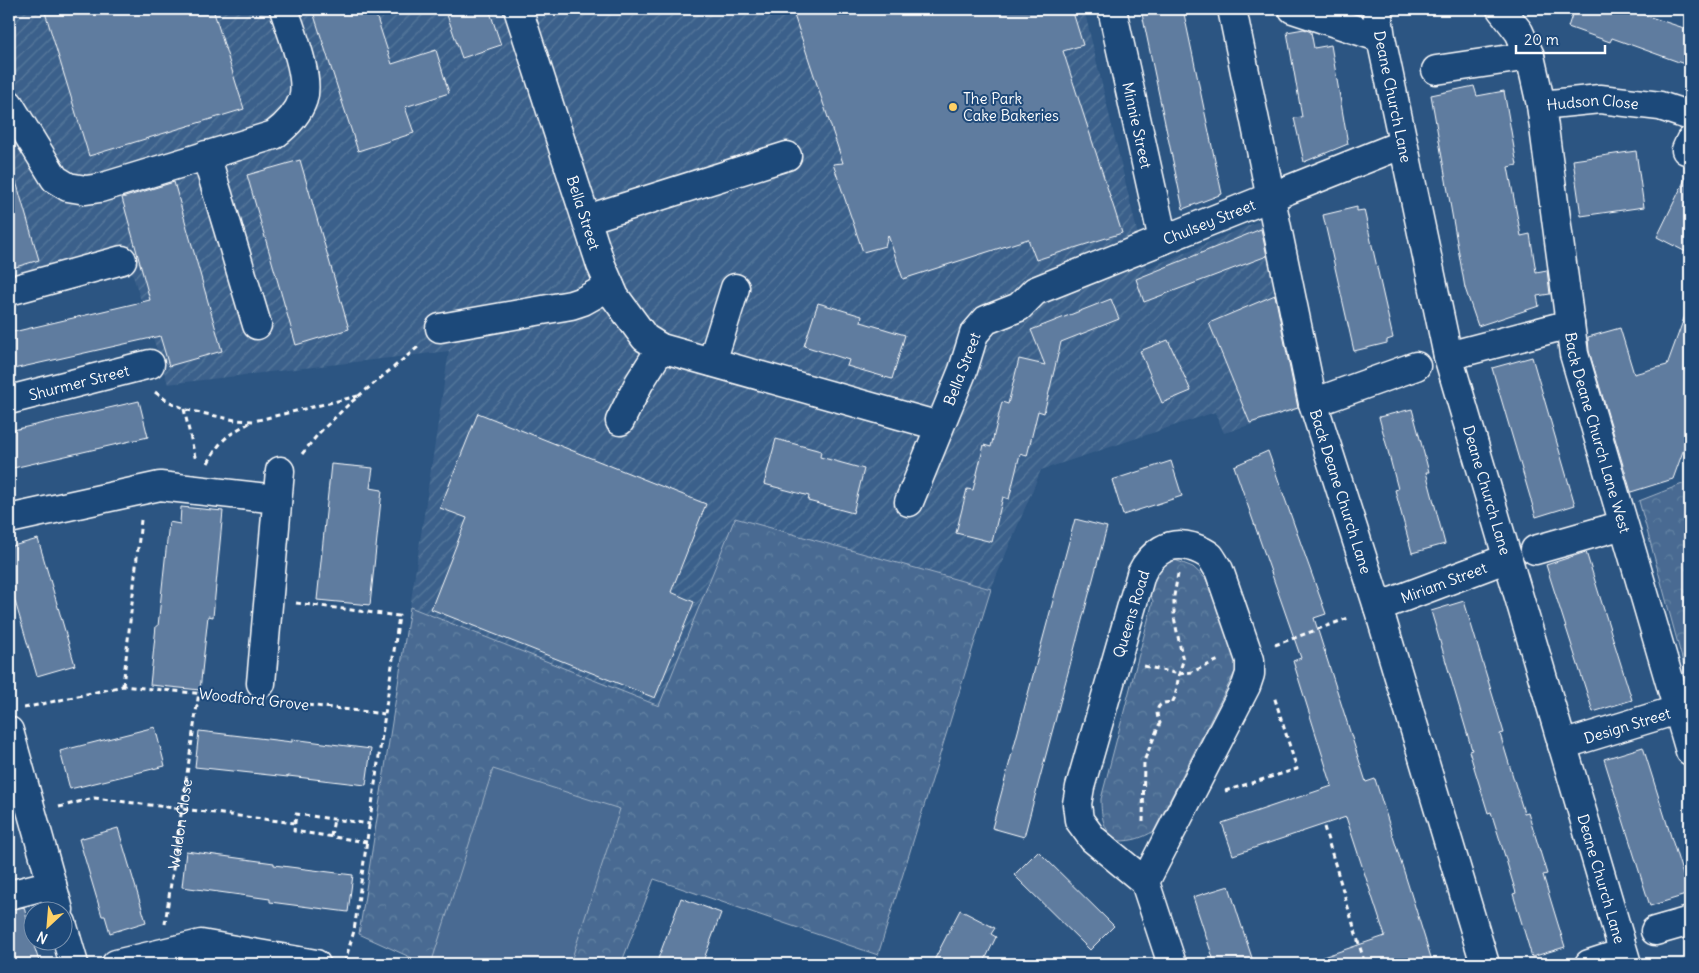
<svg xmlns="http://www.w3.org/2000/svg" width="1699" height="973" viewBox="0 0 1699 973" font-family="Delius,sans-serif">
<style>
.industrial{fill:url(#industrial-furrows)}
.park{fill:url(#park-crowns);stroke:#a4b5c8}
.garden{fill:#486b92;stroke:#a4b5c8}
.building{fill:#5e7c9f;stroke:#fff}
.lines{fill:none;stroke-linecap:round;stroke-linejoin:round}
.minor-casing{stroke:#fff;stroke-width:31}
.path{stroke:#fff;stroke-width:3;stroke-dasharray:5 4;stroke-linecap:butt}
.minor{stroke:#1f4a7a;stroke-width:28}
.poi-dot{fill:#ffd166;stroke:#1f4a7a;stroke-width:2}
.labels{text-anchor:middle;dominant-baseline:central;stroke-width:4;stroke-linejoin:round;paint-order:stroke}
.street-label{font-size:15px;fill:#fff;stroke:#1f4a7a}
.poi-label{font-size:15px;fill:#fff;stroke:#1f4a7a;text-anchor:start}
</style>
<defs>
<pattern id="industrial-furrows" width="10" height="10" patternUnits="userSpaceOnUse" patternTransform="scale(1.25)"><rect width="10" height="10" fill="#3b618b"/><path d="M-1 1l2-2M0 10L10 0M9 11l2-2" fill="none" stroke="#58799c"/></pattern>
<pattern id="park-crowns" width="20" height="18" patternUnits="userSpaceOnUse" patternTransform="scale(1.25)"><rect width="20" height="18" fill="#486b92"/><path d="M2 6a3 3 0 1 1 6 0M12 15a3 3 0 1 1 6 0" fill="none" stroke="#6381a2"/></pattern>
</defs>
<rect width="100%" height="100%" fill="#2c5582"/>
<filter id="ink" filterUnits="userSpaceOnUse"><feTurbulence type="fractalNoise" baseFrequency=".02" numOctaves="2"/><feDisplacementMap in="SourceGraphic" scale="10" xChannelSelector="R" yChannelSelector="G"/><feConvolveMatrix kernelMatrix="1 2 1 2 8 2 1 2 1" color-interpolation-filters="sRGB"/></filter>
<g filter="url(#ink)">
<path class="industrial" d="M9,9H1084L1146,269L1264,219L1302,408L1224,433L1215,412L1041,470L991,589L735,518L659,706L410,607L449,351L168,384L124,248L9,280Z"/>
<g class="park">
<path d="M1690,481V688L1639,501Z"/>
<path d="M735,518L991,589L878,955L654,879L621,964H411L412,958L359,934L410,607L659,706Z"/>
<path d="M1175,560L1193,567L1206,579L1237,647L1238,659L1235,672L1154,831C1142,838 1133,841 1118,841C1103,831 1101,816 1101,799L1153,601L1148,591L1160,565Z"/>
</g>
<path class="garden" d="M493,769L620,809L570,964H431Z"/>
<g class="building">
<path d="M44,9H213L244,109L89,156Z"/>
<path d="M312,9H374L392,64L436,50L449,93L405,107L414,133L358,151Z"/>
<path d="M464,9H489L501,45L462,58L447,15Z"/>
<path d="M792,9H1072L1083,45L1063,51L1122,233L1036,260L1028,239L903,279L888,235L885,246L863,252L833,164L843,163Z"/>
<path d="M1141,9H1183L1222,194L1183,209Z"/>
<path d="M1574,9H1626L1690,30V66L1612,38L1610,42L1568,27Z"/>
<path d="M1304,29L1311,32L1314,48L1331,45L1348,144L1304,162L1294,118L1302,117L1287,32Z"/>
<path d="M1474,86L1477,96L1504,91L1517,165L1508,167L1521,236L1530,234L1536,272L1547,270L1550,294L1537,296L1539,306L1478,326L1465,288L1431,95Z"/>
<path d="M1636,151L1644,207L1581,216L1573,160Z"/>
<path d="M300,160L349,329L296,345L247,175Z"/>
<path d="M1690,169V254L1657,237Z"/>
<path d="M15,178L39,260L9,269V179Z"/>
<path d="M174,182L222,351L169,366L160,336L9,370V333L150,300L122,198Z"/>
<path d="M1357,207V211L1364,210L1393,338L1387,340V343L1354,351L1323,215Z"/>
<path d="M1261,229L1267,256L1144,302L1136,279Z"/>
<path d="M1275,295L1298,408L1250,423L1209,323Z"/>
<path d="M1111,299L1119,319L1061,342L1044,413L1038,411L1027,456L1020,454L1009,499L1003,497L992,542L956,533L967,489L973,490L984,445L991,447L1002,402L1008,404L1019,359L1045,365L1031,330Z"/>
<path d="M818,303L862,316L861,322L905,335L892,379L847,366L849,360L804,346Z"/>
<path d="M1687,310L1690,311V432L1673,479L1631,492L1589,351L1588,337L1620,328L1634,374L1667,365Z"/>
<path d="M1168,340L1191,391L1162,403L1140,351Z"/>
<path d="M1532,357L1575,505L1536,517L1492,368Z"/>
<path d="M139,401L148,437L9,469V431Z"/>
<path d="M1412,409L1429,472H1426L1445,544L1412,553L1395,490L1398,489L1379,417Z"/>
<path d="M478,413L706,504L671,592L694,602L655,698L431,609L467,518L440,508Z"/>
<path d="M776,439L821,451L820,457L864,469L853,513L808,501L809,496L764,484Z"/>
<path d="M1268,451L1326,614L1314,618L1366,782L1375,779L1433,964H1315L1314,960L1385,936L1346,817L1233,855L1222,823L1332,786L1293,661L1301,658L1234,466Z"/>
<path d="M1171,461L1182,496L1123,515L1112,480Z"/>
<path d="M331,464L373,468L370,488L382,490L370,605L317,600Z"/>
<path d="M181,507L223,511L213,617L208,616L200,690L150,685L156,626H158L169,522L180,524Z"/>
<path d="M1075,519L1107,527L1024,837L992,828Z"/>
<path d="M38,539L75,665L37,676L9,581V547Z"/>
<path d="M1586,552L1632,700L1593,712L1546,565Z"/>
<path d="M1464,601L1504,733L1500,734L1524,813L1528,812L1547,874L1543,875L1565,947L1532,957L1513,894L1516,893L1504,853L1491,812L1488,813L1469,751L1472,750L1431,611Z"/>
<path d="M155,727L165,766L70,789L60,751Z"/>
<path d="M199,731L292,742V739L371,749L366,785L288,776V777L195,767Z"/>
<path d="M1643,747L1689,894L1650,906L1604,759Z"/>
<path d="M118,828L146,922L110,933L105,916H102L79,839Z"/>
<path d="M186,851L274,863V865L353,875L348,912L270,902V899L182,887Z"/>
<path d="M1038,851L1114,926L1090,950L1014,875Z"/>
<path d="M1229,886L1238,915L1254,964H1215L1193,897Z"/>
<path d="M681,898L721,913L702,964H656Z"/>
<path d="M24,907L32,940L40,964H9V910Z"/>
<path d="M960,910L995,928L991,934L996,937L983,964H932Z"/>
</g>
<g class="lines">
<g class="minor-casing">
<g id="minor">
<path id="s2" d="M518,9L601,265L615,297L645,338L661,348L939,426"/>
<path id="s3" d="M1112,9L1163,240"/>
<path id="s4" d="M1232,9L1313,403L1378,607L1485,964"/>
<path d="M1293,9L1381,38"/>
<path id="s5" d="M1377,9L1381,38L1448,356L1627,964"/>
<path id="s6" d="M1501,9L1519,32L1530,56L1541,105L1574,354L1690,751"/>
<path d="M1436,70L1530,56"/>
<path d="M9,104L55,179L68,187L86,190L100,188L274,135C286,126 298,114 303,99C310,76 291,32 284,9"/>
<path id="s7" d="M1541,105L1600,99L1660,106L1690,116"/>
<path d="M1686,150L1690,141"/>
<path d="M206,155L257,325"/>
<path d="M587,219L787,156"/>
<path d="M9,291L122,260"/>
<path d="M440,328L571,305L583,301L610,286"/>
<path d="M1448,356L1570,324"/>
<path d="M712,362L735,288"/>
<path id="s8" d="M9,400L150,364"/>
<path d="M1313,403L1416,366"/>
<path d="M620,421L639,383L661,348"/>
<path id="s9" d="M909,502L963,370L974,334L986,320L1019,307L1035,291L1403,144"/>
<path d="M9,519L160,486L277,499"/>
<path d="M1535,550L1623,525"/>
<path id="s10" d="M1378,607L1508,558"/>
<path d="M261,683L280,471"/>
<path d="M9,731L59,910"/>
<path id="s11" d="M1562,745L1690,706"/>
<path d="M1145,882L1246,686L1250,674V660L1219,570C1216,566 1213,560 1210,556C1205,552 1198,549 1192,547C1169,540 1151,553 1141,574L1080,787L1077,804L1079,820L1093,839L1145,882L1172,964"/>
<path d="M9,895L52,884"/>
<path d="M62,923L74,964"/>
<path d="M1655,931L1690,921"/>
<path d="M116,964L201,944L316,964"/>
<path d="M1589,964L1623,953"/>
</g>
</g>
<g class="path">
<path d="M155,392L166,400L187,410L235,420L254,421L358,396"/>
<path d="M184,409L196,461"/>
<path d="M302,454L319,433L349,404L418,347"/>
<path d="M208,463C221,438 229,434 253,421"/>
<path d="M296,603L399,616L354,931L345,961"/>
<path d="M1275,645L1351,617"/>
<path d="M1144,666L1179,674L1192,672L1221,659"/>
<path d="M123,686L141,520"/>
<path d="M281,702L385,714"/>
<path d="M24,708L123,686L235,697"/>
<path d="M1225,791L1297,769L1274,696"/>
<path d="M59,807L94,798L295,823"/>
<path d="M1143,822L1144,761L1160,723C1154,712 1157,700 1172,703L1175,697L1179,674L1183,661L1174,617V596L1178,574"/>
<path d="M1324,827L1365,964"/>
<path d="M331,836L334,819"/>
<path d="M367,842L294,831L296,814L370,824"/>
<path id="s1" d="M165,924L199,692"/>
</g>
<use href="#minor" class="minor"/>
</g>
</g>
<circle class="poi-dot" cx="953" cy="107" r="5"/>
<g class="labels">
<g class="street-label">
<text stroke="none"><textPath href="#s5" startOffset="89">Deane Church Lane</textPath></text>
<text stroke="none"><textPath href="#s7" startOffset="52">Hudson Close</textPath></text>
<text stroke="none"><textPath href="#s3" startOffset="119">Minnie Street</textPath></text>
<text stroke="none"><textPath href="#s2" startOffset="214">Bella Street</textPath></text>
<text stroke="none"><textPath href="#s9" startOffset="444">Chulsey Street</textPath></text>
<text transform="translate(962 369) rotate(-69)">Bella Street</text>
<text stroke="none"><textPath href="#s8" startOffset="72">Shurmer Street</textPath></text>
<text stroke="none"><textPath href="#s6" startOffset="439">Back Deane Church Lane West</textPath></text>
<text stroke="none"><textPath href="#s5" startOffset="494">Deane Church Lane</textPath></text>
<text stroke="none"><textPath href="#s4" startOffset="495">Back Deane Church Lane</textPath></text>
<text stroke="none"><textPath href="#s10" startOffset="70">Miriam Street</textPath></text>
<text transform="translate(1131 614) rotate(-73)">Queens Road</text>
<text transform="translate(254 699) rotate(6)">Woodford Grove</text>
<text stroke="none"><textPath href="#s11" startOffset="68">Design Street</textPath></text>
<text stroke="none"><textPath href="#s1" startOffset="101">Waldon Close</textPath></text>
<text stroke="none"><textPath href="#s5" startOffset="899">Deane Church Lane</textPath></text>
</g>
<g class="poi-label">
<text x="963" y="98">The Park<tspan x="963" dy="17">Cake Bakeries</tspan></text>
</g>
</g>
<rect width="1699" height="973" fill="none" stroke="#1f4a7a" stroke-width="30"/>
<rect x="15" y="15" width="1669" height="943" fill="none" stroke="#fff" stroke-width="2" filter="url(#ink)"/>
<g transform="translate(48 926) rotate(206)"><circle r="24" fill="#1f4a7a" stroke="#7992af"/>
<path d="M0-4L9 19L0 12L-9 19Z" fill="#ffd166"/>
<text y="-8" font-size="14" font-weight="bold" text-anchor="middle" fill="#ffffff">N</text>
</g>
<path d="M1516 45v8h89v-8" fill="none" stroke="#ffffff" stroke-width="2.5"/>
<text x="1524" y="45" font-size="15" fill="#ffffff" stroke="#1f4a7a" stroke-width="4" paint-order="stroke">20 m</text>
</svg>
